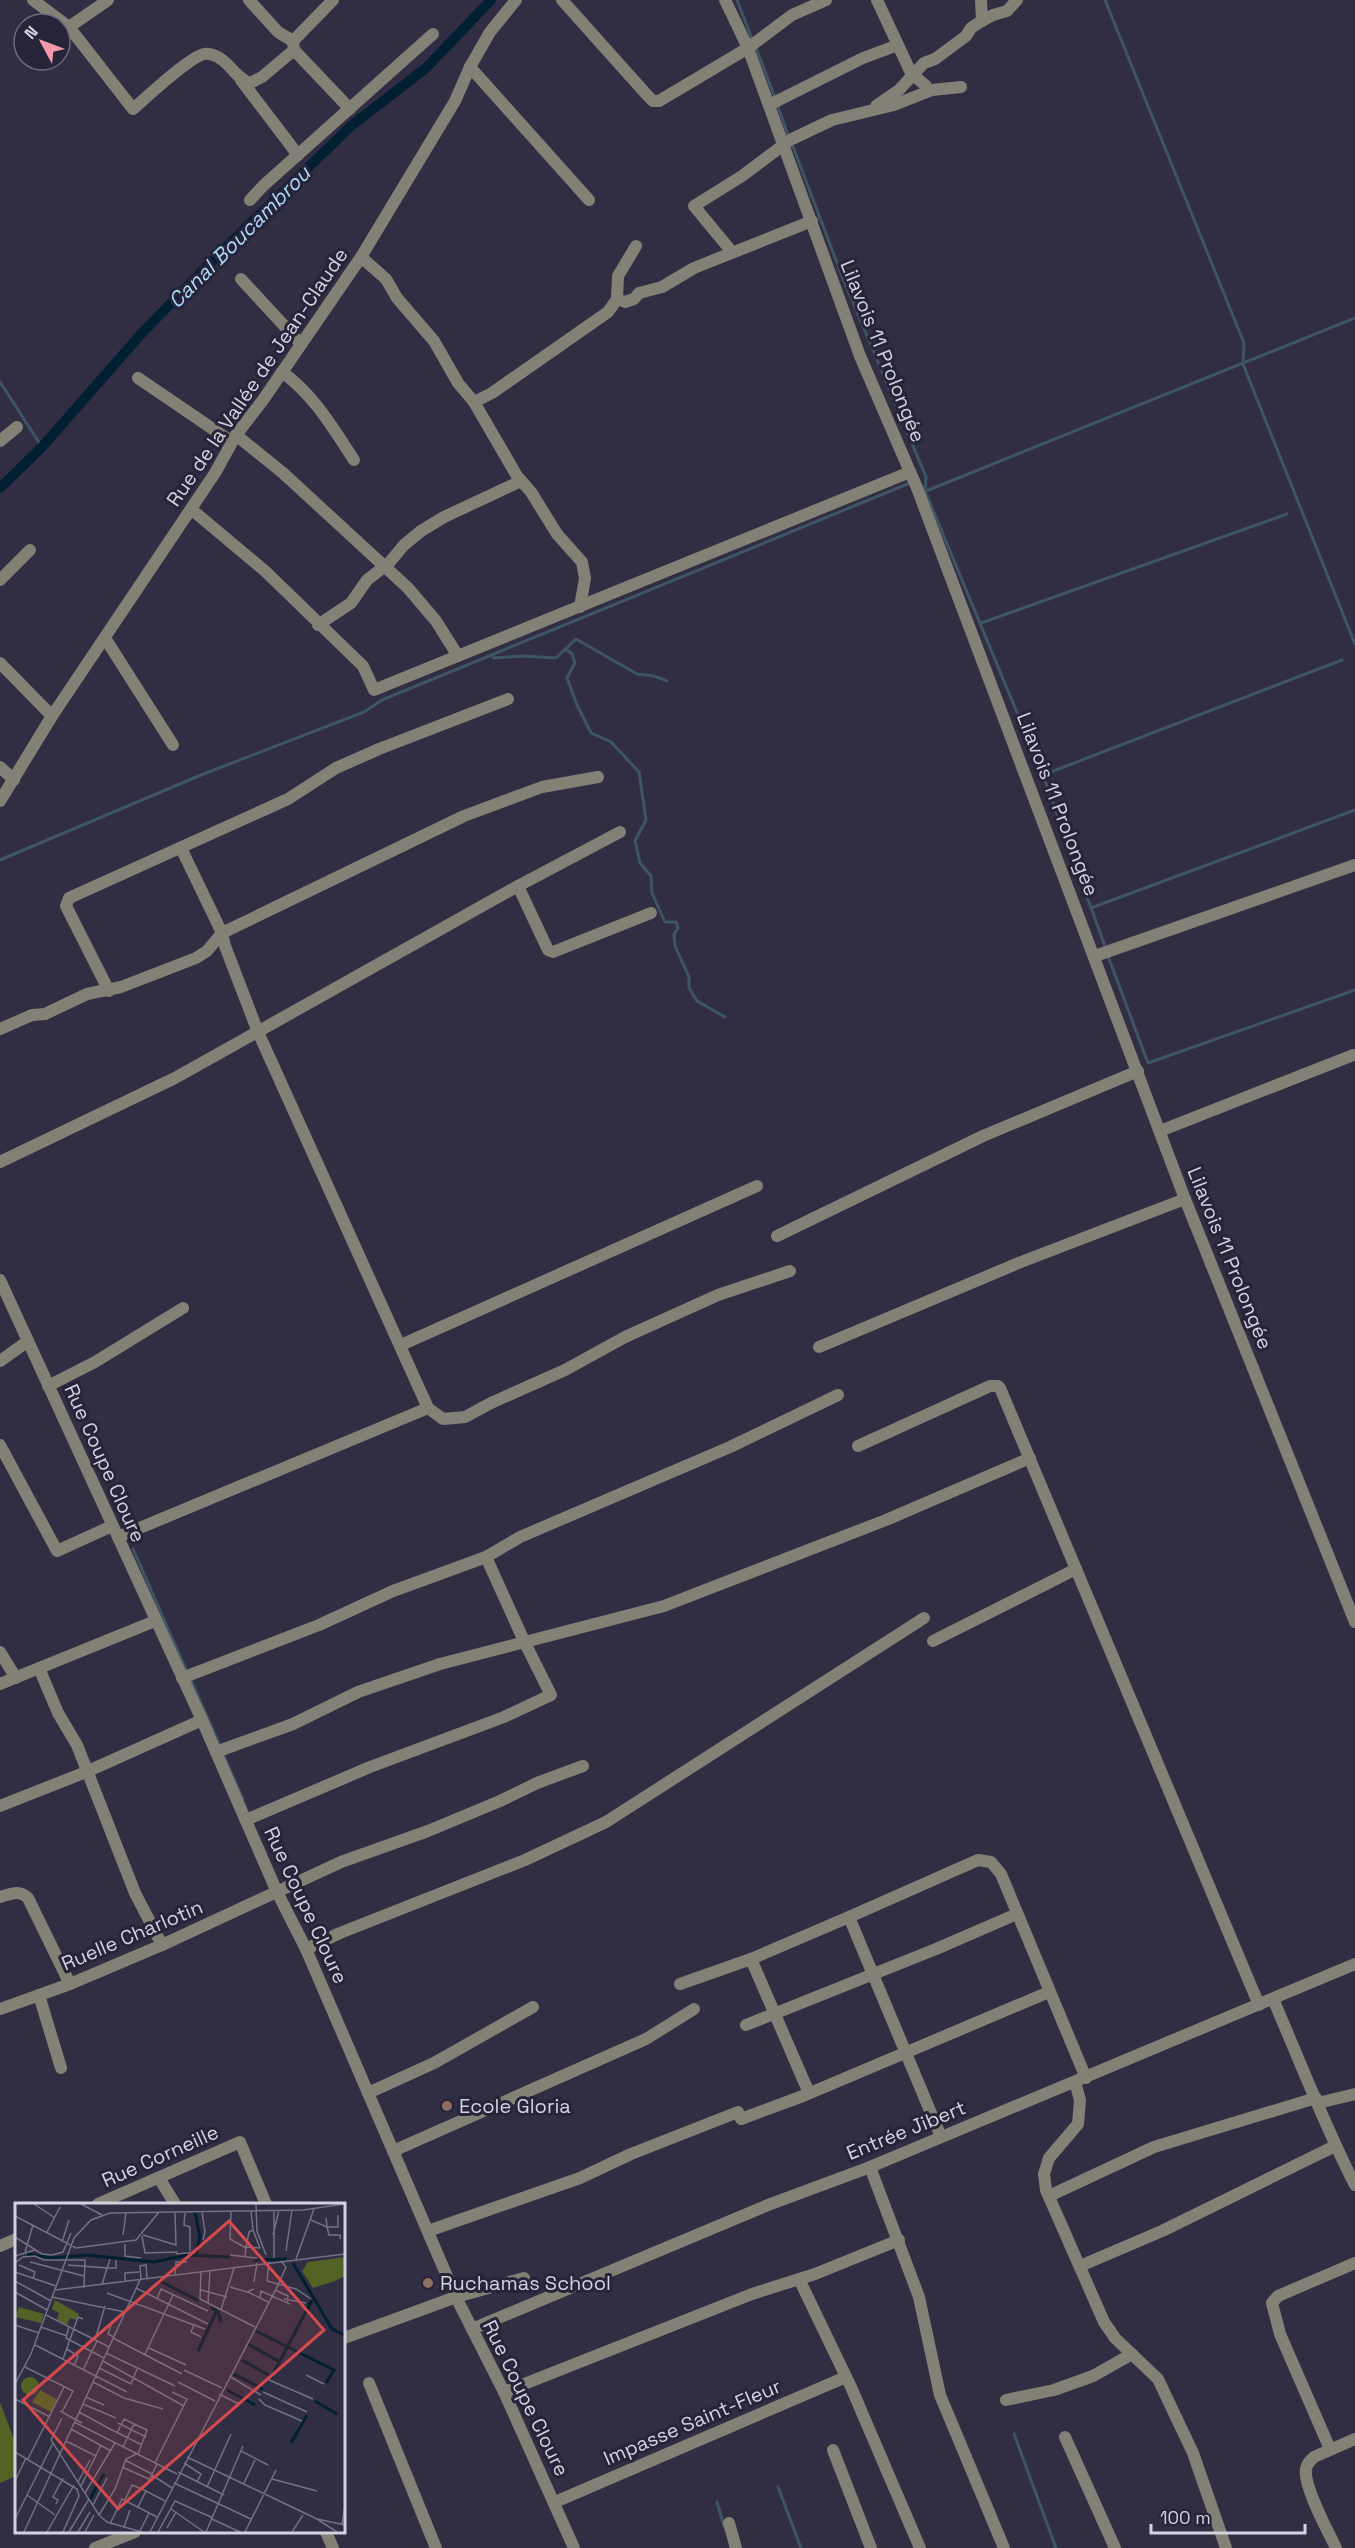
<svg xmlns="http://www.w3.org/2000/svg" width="1355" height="2548" viewBox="0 0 1355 2548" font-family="'Space Grotesk',sans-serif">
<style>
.green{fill:#536225}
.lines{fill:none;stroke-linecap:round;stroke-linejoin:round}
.stream{stroke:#3f5566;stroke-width:3}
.canal{stroke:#001f31;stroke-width:10}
.minor{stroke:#838175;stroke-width:12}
.education-dot{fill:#8d6e63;stroke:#272439;stroke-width:2}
.labels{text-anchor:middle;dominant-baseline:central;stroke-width:6;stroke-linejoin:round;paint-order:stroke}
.street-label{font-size:20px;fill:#d3d3e0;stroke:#272439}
.poi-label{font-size:20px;fill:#d3d3e0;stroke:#272439;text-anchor:start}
.water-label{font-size:21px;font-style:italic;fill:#aedaf9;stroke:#272439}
.inset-river{fill:none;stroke:#001f31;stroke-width:3}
.inset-road{fill:none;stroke:#727082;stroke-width:1.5}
.view{fill:#d54a4d;fill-opacity:0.15;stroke:#d54a4d;stroke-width:3}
.inset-edge{fill:none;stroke:#d3d3e0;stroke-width:3}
</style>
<rect width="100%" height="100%" fill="#312e44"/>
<path class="green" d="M0,2402L16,2445V2476L0,2483Z"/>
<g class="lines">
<g class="stream">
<path d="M737,0L752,39"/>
<path d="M1105,0L1244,343L1243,364L1355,644"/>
<path d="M755,45L775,98"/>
<path d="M777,104L789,138"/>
<path d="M792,144L842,276L926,477L925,491L1043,775L1106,949"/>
<path d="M0,382L42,447"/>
<path d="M926,491L1355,318"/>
<path d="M981,623L1287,514"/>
<path d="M565,649L572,654L575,663L567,678L577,705L591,733L611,742L639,772L646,820L635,841L640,863L651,876L652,893L665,922H676L678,928L674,934L675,946L689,977V988L697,1001L725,1017"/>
<path d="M493,658L523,656L556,658L576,639L637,674L654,676L667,681"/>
<path d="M1043,775L1342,660"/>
<path d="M0,860L201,775L364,712L382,700L910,483"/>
<path d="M1091,908L1355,810"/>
<path d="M1108,956L1148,1063L1355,990"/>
<path d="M133,1549L188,1674"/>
<path d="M191,1680L221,1748"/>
<path d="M223,1754L243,1799"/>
<path d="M1014,2434L1056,2548"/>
<path d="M778,2487L801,2548"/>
<path d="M717,2502L724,2526"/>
</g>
<path class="canal" d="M0,488L42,447L141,334L221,252L351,126L426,68L491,0"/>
<g class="minor">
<path d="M33,0L69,27L133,109C147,97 188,58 204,54C208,53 214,55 218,57C231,64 235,78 250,83L262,77L294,50"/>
<path d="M249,0L278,32L293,41"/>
<path d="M333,0L293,41L294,50L350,109"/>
<path d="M562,0L647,95L653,101H659L748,48L792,15L826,0"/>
<path d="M725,0L748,48L860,356L917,488L1185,1199L1355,1622"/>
<path d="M877,0L898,45"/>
<path d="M981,0L982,21"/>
<path d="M69,27L108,0"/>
<path d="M470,67L589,200"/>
<path d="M241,80L298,155"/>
<path d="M769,105L863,58L898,45L911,73L926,86L927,91"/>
<path d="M876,106L899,90L924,63L935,59L966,36L971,28L980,22L993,15L1007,11L1017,0"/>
<path d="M250,200L264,185L433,34"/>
<path d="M732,252L694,206L742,176L790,140L832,120L894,105L932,90L961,87"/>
<path d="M361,257L386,279L397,298L434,341L458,383L474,402L517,476L531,492L557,534L582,562L585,578L580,607"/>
<path d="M241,279L301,344"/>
<path d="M617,299L625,302L634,299L639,293L662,287L694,268L812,221"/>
<path d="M282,372C313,394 333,428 354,460"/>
<path d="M138,378L232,442"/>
<path d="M474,402L492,393L608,312L617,299L618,276L636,246"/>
<path d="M236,435L283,473L408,588L436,621L458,656"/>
<path d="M0,441L17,427"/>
<path d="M191,509L265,571L363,666L374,690L910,472"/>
<path d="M0,580L30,550"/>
<path d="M318,625L351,603L367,580L389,563L404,545L421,531L444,517L521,481"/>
<path d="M105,638L173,745"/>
<path d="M0,663L52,716"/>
<path d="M0,767L14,780"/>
<path d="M0,801L52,716L215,473L236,435L263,400L361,257L455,101L470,67L490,32L516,0"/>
<path d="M181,848L222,933L225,946L258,1032L428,1408L443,1419L465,1417L491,1403L565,1370L625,1337L718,1295L790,1271"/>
<path d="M518,886L548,950L553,952L651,913"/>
<path d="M1095,956L1355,865"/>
<path d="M109,991L66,906L69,898L288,799L336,768L379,749L508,699"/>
<path d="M0,1029L32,1015L45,1014L87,994L121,987L196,958L207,951L222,933L464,816L542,787L598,777"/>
<path d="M1160,1131L1353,1055"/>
<path d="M0,1162L175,1078L518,886L620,832"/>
<path d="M777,1236L983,1136L1138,1071"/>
<path d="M0,1280L202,1720L277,1892L306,1949L456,2297L504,2392L574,2548"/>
<path d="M401,1345L757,1186"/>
<path d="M819,1347L1021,1262L1185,1199"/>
<path d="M0,1361L28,1341"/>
<path d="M48,1386L95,1362L183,1308"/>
<path d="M0,1445L57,1551L112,1526"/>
<path d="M858,1446L990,1386H998L1000,1388L1259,2005"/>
<path d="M118,1537L428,1408"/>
<path d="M933,1641L1076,1569"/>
<path d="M0,1652L16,1678"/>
<path d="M39,1668L58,1713L77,1745L135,1893L162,1945"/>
<path d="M182,1678L319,1625L393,1591L486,1557L520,1537L730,1447L838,1395"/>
<path d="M0,1684L155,1621"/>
<path d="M216,1752L293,1724L358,1692L440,1664L664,1606L886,1520L1030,1458"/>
<path d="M0,1806L86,1772L202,1720"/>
<path d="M246,1820L370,1767L504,1717L551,1695L524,1641L486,1557"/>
<path d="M0,1897C11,1894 19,1889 28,1898L70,1984"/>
<path d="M306,1949L340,1933L525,1860L606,1822L924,1618"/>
<path d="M680,1984L751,1959"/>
<path d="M39,1995L61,2068"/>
<path d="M1273,1999C1300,2061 1324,2125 1355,2185"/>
<path d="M0,2009L70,1984L162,1945L341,1862L428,1831L500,1801L537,1783L583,1766"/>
<path d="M746,2025L936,1949L1017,1914"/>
<path d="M1075,2082L1080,2100L1078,2124L1049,2158L1044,2174L1046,2190L1104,2322L1115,2338L1158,2379L1193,2453L1226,2548"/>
<path d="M368,2093L434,2063L533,2007"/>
<path d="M809,2093L751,1959L849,1917"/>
<path d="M1318,2103L1355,2094"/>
<path d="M741,2119L803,2096L1049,1992"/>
<path d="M941,2137L849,1917L978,1860L991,1862L1001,1874L1086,2078"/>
<path d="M393,2151L646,2039L694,2009"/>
<path d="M870,2167L919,2297L940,2395L1004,2548"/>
<path d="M159,2178L175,2204"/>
<path d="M1049,2196L1154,2147L1316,2098"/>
<path d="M98,2204L240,2142L266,2204"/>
<path d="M428,2231L580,2178L631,2154L738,2112"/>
<path d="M0,2246L16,2239"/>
<path d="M1080,2266L1162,2231L1335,2146"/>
<path d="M799,2279L851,2387L920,2548"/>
<path d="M472,2329L773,2203L870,2167L1355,1964"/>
<path d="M344,2338L456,2297L524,2278"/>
<path d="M369,2383L436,2548"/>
<path d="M504,2392L752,2294L815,2274L899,2240"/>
<path d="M1006,2400L1054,2390L1093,2376L1132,2354"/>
<path d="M1065,2437L1115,2548"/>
<path d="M1330,2449L1280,2334L1272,2303L1278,2296L1355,2263"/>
<path d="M833,2450L871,2548"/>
<path d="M555,2502L846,2377"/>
<path d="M729,2523L736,2548"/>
<path d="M326,2532L333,2548"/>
<path d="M95,2548L135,2532"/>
<path d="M1336,2548C1328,2531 1303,2486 1306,2469C1307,2463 1310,2461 1314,2457L1355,2439"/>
</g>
</g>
<g class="education-dot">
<circle cx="447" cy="2106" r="6"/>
<circle cx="428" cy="2283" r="6"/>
</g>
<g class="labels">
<g class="street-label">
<text transform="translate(883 351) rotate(68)">Lilavois 11 Prolongée</text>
<text transform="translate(257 377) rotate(-56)">Rue de la Vallée de Jean-Claude</text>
<text transform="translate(1058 804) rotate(69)">Lilavois 11 Prolongée</text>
<text transform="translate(1230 1258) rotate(68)">Lilavois 11 Prolongée</text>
<text transform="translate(105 1463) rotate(66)">Rue Coupe Cloure</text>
<text transform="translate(306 1905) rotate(65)">Rue Coupe Cloure</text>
<text transform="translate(132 1935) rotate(-23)">Ruelle Charlotin</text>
<text transform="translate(906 2130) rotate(-22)">Entrée Jibert</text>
<text transform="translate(160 2156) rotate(-24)">Rue Corneille</text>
<text transform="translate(526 2398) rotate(64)">Rue Coupe Cloure</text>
<text transform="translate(692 2422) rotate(-23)">Impasse Saint-Fleur</text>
</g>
<g class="poi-label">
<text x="459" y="2106">Ecole Gloria</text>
<text x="440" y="2283">Ruchamas School</text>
</g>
<g class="water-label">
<text transform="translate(239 237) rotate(-45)">Canal Boucambrou</text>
</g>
</g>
<g transform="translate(15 2203)">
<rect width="330" height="330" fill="#312e44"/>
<path d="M330,54V73L320,78L298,85L287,68L293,59ZM40,97L64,111L61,117L55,115L52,122L42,117L44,110L37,106ZM4,104L29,111L26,120L0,114ZM6 183a9 9 0 1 1 18 0a9 9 0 1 1-18 0ZM25,187L43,197L36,209L17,199Z" fill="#536225"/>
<path class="inset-river" d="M180,10L185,33L181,52M12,51L37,55L71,52L139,59L172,52L215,54M239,57L272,56M278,60L317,126L330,132M143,77L184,98M196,104L203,109L206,119M241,128L319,167L311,180M233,141L263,158M183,148L201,109M227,157L255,173M219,171L248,186M256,175L297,97M212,187L240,202M300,198L322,211M276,240L292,212M75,296L89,271"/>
<path class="inset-road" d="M19,1L40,15M66,1L87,12M241,1L242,28L251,52M187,8L190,29L188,37M216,8L215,36L231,45M170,9L169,22L175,24V48M0,13L61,45L121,37L144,9M311,15L312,24H323V12M296,17L312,24L314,32H325V36M32,29L45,4M108,32L111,10M128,32L161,42L160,9M258,32L264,7M127,33L130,50L161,49M0,34L27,51L37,52L48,49L56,30M47,39L54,17M110,41V53L126,55M231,44L234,29L238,27L236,8M161,48L162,51L181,49M271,48L277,7M10,49L18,22M215,52L242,55M0,53L20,47M230,54L231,44L245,45L238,27M259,55V7M95,56L92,65H101V57M281,56L299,6M15,59L69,73M254,59L252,78L281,86L296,96M0,60L8,54L20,53L29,57H70L69,85M4,62L20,69L18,75M53,62L92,65L87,82M0,69L41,83M186,69L185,96L240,124M160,72L161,59H172M126,77L125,63L131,62L132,76M0,78L36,98M110,79V70L124,69M239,79L242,60M215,84L232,89L239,86M121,85L193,121M40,87L330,51M186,87L212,94M260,87L273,93L272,99M0,89L32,107M233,89L253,99M92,90L190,126M37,94L110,109M245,95L246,88L275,101M142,96L146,86L193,108M269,96L291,100M193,101L195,67M206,107L219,65M31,112L94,144M97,119L93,131L99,134M0,122L24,130M179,122L176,129L186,134M26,124L52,133M54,124L51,135L89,155M98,135L167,171M80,137L90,103M20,142L112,189M134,145L171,162M52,146L63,153L59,163M91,150L160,183M130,151L158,92M48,156L63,114L68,116M88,158L169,203M10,164L58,188L47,209M84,165L116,181L122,166M68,167L82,138M169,167L207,185M291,172L309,181M214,173L246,192M254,177L298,196M78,179L109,195L148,206M163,179L200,198M0,181L16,151L59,35L76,17L95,10L288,7L329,1M248,189L292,209M204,191L224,201M71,194L89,202M0,196L35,214M244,196L250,202L287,218M68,201L101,215M45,208L67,220M64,209L95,226M47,215L36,237L84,312L92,319L127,329M59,219L162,271M103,220L131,234M56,226L96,248M95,226L127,242M102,230L109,216L119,221M51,238L81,253M108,244L119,221L132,227L123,251M226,248L253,262M0,249L62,286L64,293L48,329M172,254L302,316L322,329M13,256L49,184M110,257L137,271M140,260L172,196L157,189M169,260L186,271L182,279M107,264L134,276M163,269L209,292M137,272L157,285M257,276L302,288M0,278L11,255M63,279L75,257M159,280L236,316M132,282L142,261M228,282L240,257M66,283L86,242M192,284L216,231M70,290L100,240M12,292L40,312M110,297L117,282L131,288M41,301L43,297L38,294L48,275M78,302L92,275M123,304L131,288L150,298M156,306L189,329M84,312L100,286L111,256L121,251M0,316L38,240M197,316L225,329M302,316L330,322M95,321L107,296L142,314M327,321L330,303M109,324L115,307M152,325L161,309M125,328L134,310M9,329L125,77M32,329L59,282M54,329L74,296M63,329L75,309M70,329L79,312M135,329L263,82L271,64L266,58M143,329L160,298L198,315M191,329L228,243M230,329L261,267M277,329L288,312"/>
<path class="view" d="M214,18L309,127L103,306L8,197Z"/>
<rect width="330" height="330" class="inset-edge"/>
</g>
<g transform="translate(42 42) rotate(311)"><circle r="28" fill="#272439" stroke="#6c6a7c" stroke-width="1.5"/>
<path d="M0-4.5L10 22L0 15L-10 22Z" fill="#f39aaa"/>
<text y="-9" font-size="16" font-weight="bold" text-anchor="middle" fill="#d3d3e0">N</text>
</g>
<path d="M1151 2524v9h154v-9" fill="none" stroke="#d3d3e0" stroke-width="3"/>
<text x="1160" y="2524" font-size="18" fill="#d3d3e0" stroke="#272439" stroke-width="4.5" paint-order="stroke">100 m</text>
</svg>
